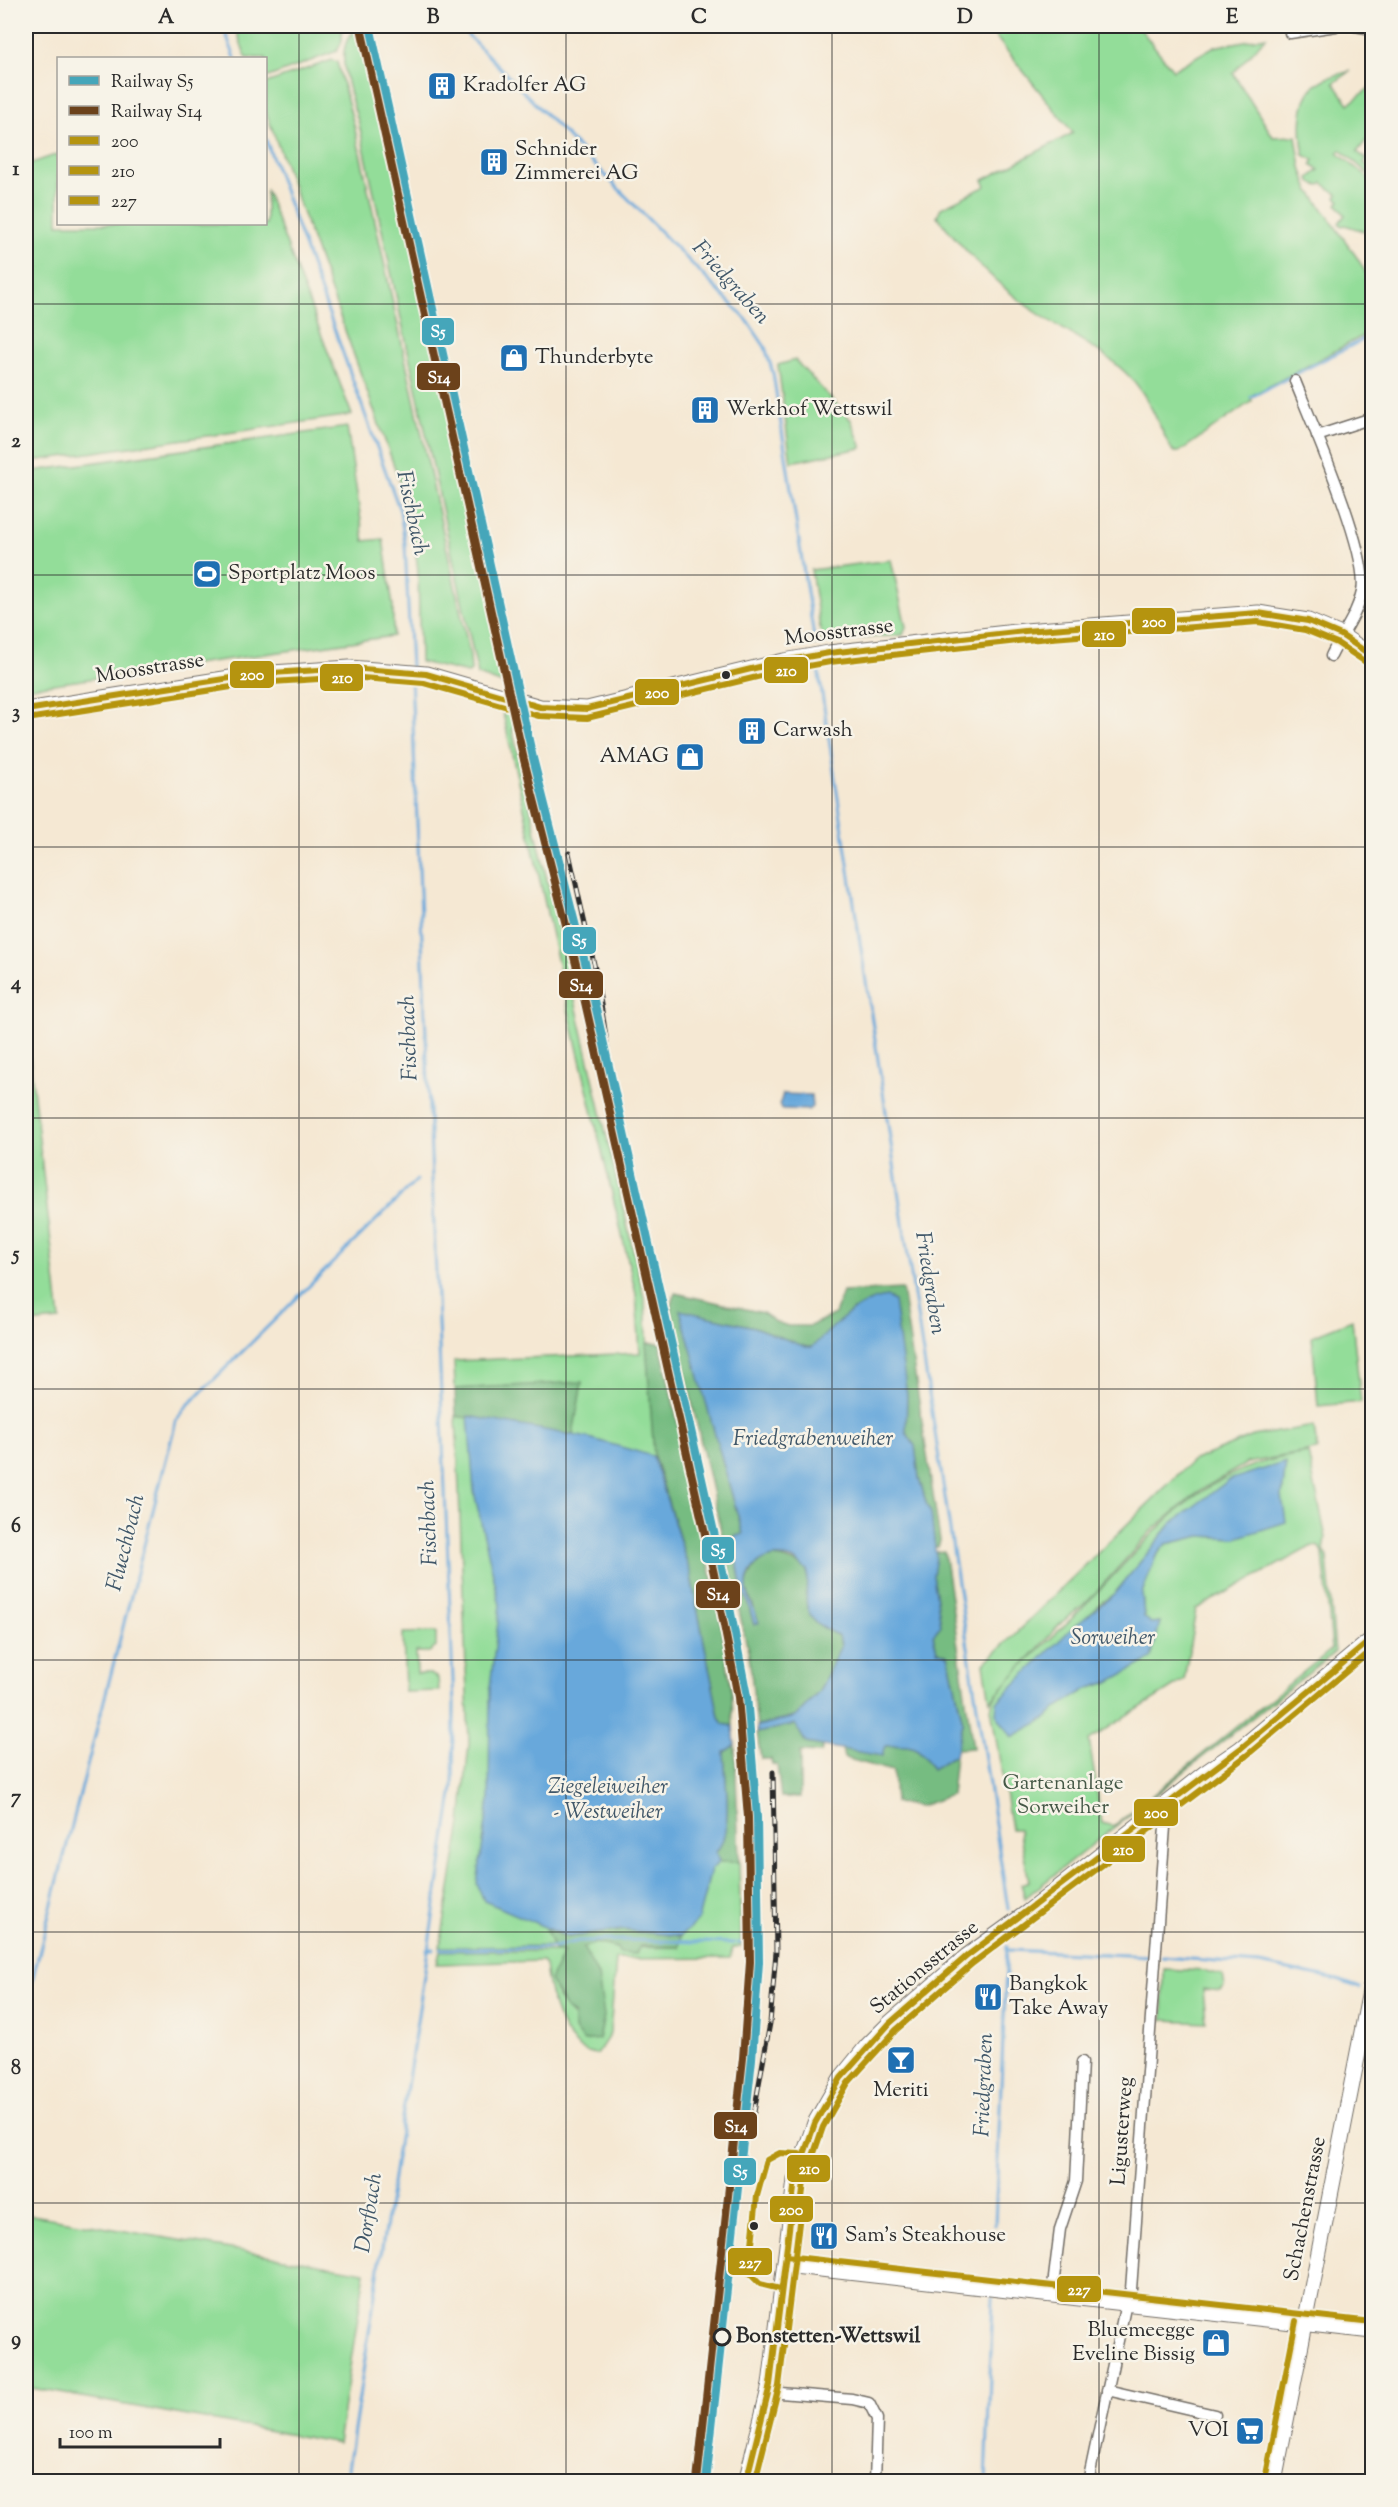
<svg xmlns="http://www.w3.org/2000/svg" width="1398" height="2507" viewBox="0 0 1398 2507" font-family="'Sorts Mill Goudy',serif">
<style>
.green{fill:#93dd99;stroke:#5f8462;stroke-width:1.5;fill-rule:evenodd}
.forest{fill:#76bc81;stroke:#507456;stroke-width:1.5}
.water{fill:#68a8db;stroke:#4a6a83;stroke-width:1.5}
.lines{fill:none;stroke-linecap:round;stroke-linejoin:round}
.stream{stroke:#68a8db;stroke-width:3}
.street-casing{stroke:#726d66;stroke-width:13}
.secondary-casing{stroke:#726d66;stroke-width:17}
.street{stroke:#fff;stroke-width:10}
.secondary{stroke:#fff;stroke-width:15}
.rail-casing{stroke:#2b2b2b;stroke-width:5}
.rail{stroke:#f7f3e8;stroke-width:3;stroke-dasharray:9;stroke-linecap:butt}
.bus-1-casing{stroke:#f7f3e8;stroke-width:10}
.bus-2-casing{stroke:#f7f3e8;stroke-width:10}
.bus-3-casing{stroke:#f7f3e8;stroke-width:10}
.bus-1{stroke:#b5940f;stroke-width:6}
.bus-2{stroke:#b5940f;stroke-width:6}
.bus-3{stroke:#b5940f;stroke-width:6}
.rail-1-casing{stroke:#f7f3e8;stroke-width:12}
.rail-2-casing{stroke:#f7f3e8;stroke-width:12}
.rail-1{stroke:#45a6ba;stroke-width:8}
.rail-2{stroke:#6c421b;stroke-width:8}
.grid{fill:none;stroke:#2b2b2b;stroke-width:1.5;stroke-opacity:0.55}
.bus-dot{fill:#2b2b2b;stroke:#f7f3e8;stroke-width:2}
.stop-dot{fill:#f7f3e8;stroke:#2b2b2b;stroke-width:3}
.labels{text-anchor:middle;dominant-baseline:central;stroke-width:5;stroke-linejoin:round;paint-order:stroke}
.poi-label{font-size:21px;fill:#2b2b2b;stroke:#f7f3e8;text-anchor:start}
.street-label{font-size:21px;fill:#2b2b2b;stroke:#f7f3e8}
.park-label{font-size:21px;fill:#455846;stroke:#f7f3e8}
.stop-label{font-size:21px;font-weight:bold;fill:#2b2b2b;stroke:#f7f3e8;text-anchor:start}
.water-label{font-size:22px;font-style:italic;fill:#405769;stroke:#f7f3e8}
.line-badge{stroke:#f7f3e8;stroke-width:2}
.badge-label{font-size:16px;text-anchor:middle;font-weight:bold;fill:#fff}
.neatline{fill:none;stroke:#2b2b2b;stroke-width:2}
.grid-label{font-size:20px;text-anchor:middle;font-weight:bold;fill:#2b2b2b}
</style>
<rect width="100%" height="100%" fill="#f7f3e8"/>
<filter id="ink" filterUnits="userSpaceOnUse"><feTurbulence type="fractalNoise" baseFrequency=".0167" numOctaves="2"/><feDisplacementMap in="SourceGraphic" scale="12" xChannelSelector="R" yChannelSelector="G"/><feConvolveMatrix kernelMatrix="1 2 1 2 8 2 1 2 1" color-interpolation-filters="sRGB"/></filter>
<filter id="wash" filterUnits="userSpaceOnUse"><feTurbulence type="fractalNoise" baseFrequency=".008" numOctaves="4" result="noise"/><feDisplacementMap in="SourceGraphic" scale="24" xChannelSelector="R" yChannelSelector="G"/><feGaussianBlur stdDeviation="1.35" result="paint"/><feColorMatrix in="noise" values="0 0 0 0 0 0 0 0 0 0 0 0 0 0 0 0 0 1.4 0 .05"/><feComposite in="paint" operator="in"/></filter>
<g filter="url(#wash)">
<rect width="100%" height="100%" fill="#f5e8d3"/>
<g class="green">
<path d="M235,26H342V41L337,51L266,78V58H246Z"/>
<path d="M987,26H1138L1173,70L1213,47L1266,37L1233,73L1273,137L1296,136L1301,167L1308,188L1358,259L1372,284V331L1251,396L1252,401L1179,452H1173C1158,426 1151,399 1130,377C1104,350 1069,334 1039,314C999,288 966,253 937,216L941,208L986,186L983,180L1073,133Z"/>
<path d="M362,28L514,685L511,687L478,675L359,124C352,100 327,38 362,28Z"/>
<path d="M332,60L337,62L354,125L470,655L471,671L468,673L420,662L418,571L410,510L266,112V83Z"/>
<path d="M1351,71L1334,83L1349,104L1372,86V140L1369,137L1357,152L1367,159L1364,163L1372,169V177L1341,150L1338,153L1372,181V230L1369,233L1345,225L1342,226L1339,223L1345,215L1337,204L1340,201L1336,197L1338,195L1323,183L1319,186L1311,182L1309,178L1319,170L1311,165L1314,160L1304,155C1300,133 1297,95 1320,82C1329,76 1341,74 1351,71Z"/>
<path d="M58,154V224H266V190L352,415L26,462V165Z"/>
<path d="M795,360L851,420L862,448L791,462L778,365Z"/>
<path d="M347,427L364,541L383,539L393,606V636L26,688V472Z"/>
<path d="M891,560L906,627L903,635L822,641L811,570Z"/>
<path d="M500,700L518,706L521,727L512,729L645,1302L649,1370L736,1862H739L741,1947H733L730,1958L616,1959L610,2034L597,2054C561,2052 548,1992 545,1965L542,1961L437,1964L440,1951H564L551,1980L557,1996L576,2020L598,1976L582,1947L597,1943L617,1948L679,1947L680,1938L550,1940L552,1946L440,1947L461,1823L469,1743L456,1416H462L461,1389H455L454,1361L640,1353L636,1294L572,1026Z"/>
<path d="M26,1027L60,1320L26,1323Z"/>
<path d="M1352,1320L1361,1402L1318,1406L1312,1336Z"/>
<path d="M1314,1426L1317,1450L1247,1463L1202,1489L1152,1530L1089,1600L1062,1622L990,1701L984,1664L1192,1461L1253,1436Z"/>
<path d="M1308,1453L1326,1538L1324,1551L1327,1557L1335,1652L1025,1898L1021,1884L1029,1881L1019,1829H1011L991,1708L993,1700C1019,1664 1057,1635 1088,1602C1160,1529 1197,1467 1308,1453ZM1286,1463L1282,1496L1236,1538L1201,1536L1166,1544L1156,1556L1142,1593L1144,1617L1151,1623L1160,1622L1109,1682L1087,1689L1057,1707L1047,1718L997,1702L1102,1602L1115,1593L1172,1523ZM1312,1546L1320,1547L1323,1553L1332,1649L1118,1823L1112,1826L1102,1823L1089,1740L1184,1680L1196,1609Z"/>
<path d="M436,1632V1647L429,1652H416L417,1674H430L438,1678L439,1691L405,1692L403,1633Z"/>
<path d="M1164,1969L1206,1971L1222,1975L1224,1987L1221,1991L1203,1989L1206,2022L1163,2020Z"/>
<path d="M26,2214L365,2272L338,2443L26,2387Z"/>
</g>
<g class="forest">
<path d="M902,1289L940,1541L938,1547H934L931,1513L927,1506L919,1478L915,1446L906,1432L907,1395L853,1310L812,1347H806L754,1327L681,1311L743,1534L733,1537L742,1590L747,1599L754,1625C757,1603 751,1606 747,1589C745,1584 749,1577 752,1572C765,1548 790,1558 807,1570C807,1610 800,1618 839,1636L841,1646L819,1692L795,1717L757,1726L749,1655L671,1309L675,1293L763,1313L776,1322L788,1326H810L835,1314L843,1292Z"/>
<path d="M646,1343H660L718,1605L732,1693L733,1726L723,1724L719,1717L690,1572L654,1456Z"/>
<path d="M582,1382L573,1435L456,1416L455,1389Z"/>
<path d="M944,1551L973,1748L956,1749L963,1723L948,1655L937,1651L933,1635L941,1625L933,1575L935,1552Z"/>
<path d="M795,1723L806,1743L823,1746L821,1753L800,1752V1797H781L777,1765L772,1764L771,1759H761L757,1733Z"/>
<path d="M735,1745L739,1862H719L716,1852C734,1831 725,1780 724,1752Z"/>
<path d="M908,1745L924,1753L932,1769L955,1755L951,1795L921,1806L895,1803L893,1771L844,1758L842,1749L882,1756L884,1746Z"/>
<path d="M546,1930L568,1937L623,1930L681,1936L679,1947L640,1946L636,1954L619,1953L617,1948L597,1943L583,1947L598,1976L604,2016L599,2039L584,2041L574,2030V2014L567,2010L550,1980L564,1951L554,1950Z"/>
</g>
<g class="water">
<path d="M783,1094L811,1095L812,1107L808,1110L782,1109L780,1103Z"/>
<path d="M887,1297L894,1301L907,1395L906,1432L915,1446L919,1478L927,1506L931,1513L936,1557L933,1575L941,1625L933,1635L937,1651L948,1655L963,1723L955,1755L932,1769C920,1745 911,1744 885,1746L882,1756L806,1743L795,1724L757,1733V1726L795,1717L819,1692L841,1645L839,1636C799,1617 807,1610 807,1570C802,1567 797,1561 792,1559C772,1551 746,1564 747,1587C747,1595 756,1613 759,1623L754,1625L747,1599L742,1590L733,1537L743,1534L680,1310L754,1327L806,1347H812C835,1326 855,1301 887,1297Z"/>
<path d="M468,1416L589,1438L653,1456L690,1572L719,1717L723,1724L733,1726L735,1745L724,1752C725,1780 734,1830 716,1852L719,1862L711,1870L698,1920L681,1936L623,1930L568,1937L484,1901L477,1884L489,1800L490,1687L500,1605L474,1492Z"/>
<path d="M1286,1462L1282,1496L1286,1522L1236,1538L1201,1536L1166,1544L1156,1556L1142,1593L1144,1617L1151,1623L1160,1622L1151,1659L1109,1682L1087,1689L1058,1707L1047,1718L1012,1737L996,1714L997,1702L1069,1631L1115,1593L1172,1523L1229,1480Z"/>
</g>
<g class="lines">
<g class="stream">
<path d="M223,26L235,58"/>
<path d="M459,26L747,320L765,347L773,373L815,644"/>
<path d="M266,140L400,511L405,543L411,668"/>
<path d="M1251,397L1372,335"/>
<path d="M817,661L1008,1909"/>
<path d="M738,1943H741"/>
<path d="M427,1949H434"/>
<path d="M441,1949L549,1948L579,1941L625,1940L734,1943"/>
<path d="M1007,1950L1151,1956"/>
<path d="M1162,1957L1259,1964L1338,1980L1360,1988"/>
<path d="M26,2004L176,1421L187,1406L417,1180"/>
<path d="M995,2225L1007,1946"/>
<path d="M346,2482L453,1788L454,1705L411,677"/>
<path d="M986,2482L993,2297"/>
</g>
</g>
</g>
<g filter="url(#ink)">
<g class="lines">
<g class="street-casing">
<g id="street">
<path d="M1355,26L1372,29"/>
<path d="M1290,33L1336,26"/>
<path d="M1295,381C1311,421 1370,555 1362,591C1357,616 1342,633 1331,656"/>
<path d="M1317,436L1372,418"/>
<path d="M1052,2294L1060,2229L1076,2181L1082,2062"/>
<path d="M1130,2303L1165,1827L1156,1811"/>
<path d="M1107,2390L1215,2415"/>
<path d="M769,2392L852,2399L869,2403L877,2419L875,2482"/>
<path d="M1088,2482L1126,2303"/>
</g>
</g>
<g class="secondary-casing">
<g id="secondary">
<path d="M26,710L256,674L350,668L426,674L540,707L587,709L784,661L829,653L1025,631L1258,613L1308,621L1341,635L1372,656"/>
<path d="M785,2265L1372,2331"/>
<path d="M746,2482L770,2385L795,2180L815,2123L841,2078L867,2046L890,2023L967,1956L1028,1912L1205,1773L1240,1749L1372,1639"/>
<path d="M1274,2482L1372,1981"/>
</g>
</g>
<use href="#street" class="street"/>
<use href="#secondary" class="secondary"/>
<g class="rail-casing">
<g id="rail">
<path d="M569,853L596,973L618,1112"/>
<path d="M754,2112L770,2023L776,1952L773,1772"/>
</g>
</g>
<use href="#rail" class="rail"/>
<g class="bus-1-casing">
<g id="bus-1">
<path d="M26,710L256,674L350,668L426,674L540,707L587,709L784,661L829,653L1025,631L1258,613L1308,621L1341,635L1372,656"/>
<path d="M746,2482L770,2385L795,2180L815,2123L841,2078L890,2023L967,1956L1240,1749L1372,1639"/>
</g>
</g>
<g class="bus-2-casing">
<g id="bus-2">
<path d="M27,719L257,683L350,677L424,683L539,716L587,718L786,670L830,662L1026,640L1258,622L1305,630L1337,643L1367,663"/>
<path d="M755,2482L779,2386L804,2182L823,2127L848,2083L896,2030L973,1963L1246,1756L1372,1650"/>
</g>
</g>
<g class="bus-3-casing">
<g id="bus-3">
<path d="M786,2256L1372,2322"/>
<path d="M780,2289L760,2284L749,2273L757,2196L767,2160L780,2153L799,2154"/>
<path d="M1265,2480L1296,2321"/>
</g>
</g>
<use href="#bus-1" class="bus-1"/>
<use href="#bus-2" class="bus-2"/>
<use href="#bus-3" class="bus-3"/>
<g class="rail-1-casing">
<path id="rail-1" d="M370,26L533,758L589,978L723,1572L747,1696L757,1817L759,1962L752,2059L706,2482"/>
</g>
<g class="rail-2-casing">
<path id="rail-2" d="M361,28L524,760L580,980L714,1574L738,1697L748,1817L750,1962L743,2058L697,2481"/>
</g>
<use href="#rail-1" class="rail-1"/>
<use href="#rail-2" class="rail-2"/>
</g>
</g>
<path class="grid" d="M299,26V2482M566,26V2482M832,26V2482M1099,26V2482M26,304H1372M26,575H1372M26,847H1372M26,1118H1372M26,1389H1372M26,1660H1372M26,1932H1372M26,2203H1372"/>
<defs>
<g id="building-square" transform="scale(1.5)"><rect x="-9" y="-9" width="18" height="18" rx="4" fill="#1f6fb2" stroke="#f7f3e8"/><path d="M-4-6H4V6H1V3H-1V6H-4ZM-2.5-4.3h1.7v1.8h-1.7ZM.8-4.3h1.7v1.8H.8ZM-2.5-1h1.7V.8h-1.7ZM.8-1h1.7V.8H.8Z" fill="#fff"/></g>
<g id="shop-square" transform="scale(1.5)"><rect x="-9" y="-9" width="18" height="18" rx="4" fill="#1f6fb2" stroke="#f7f3e8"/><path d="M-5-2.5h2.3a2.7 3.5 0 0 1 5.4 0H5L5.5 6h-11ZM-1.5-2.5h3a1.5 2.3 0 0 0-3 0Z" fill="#fff"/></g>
<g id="stadium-square" transform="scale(1.5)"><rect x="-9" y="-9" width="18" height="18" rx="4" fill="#1f6fb2" stroke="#f7f3e8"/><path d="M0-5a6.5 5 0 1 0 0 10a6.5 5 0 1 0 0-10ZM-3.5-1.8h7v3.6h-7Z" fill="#fff"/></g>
<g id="restaurant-square" transform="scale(1.5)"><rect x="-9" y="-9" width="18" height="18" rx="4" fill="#1f6fb2" stroke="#f7f3e8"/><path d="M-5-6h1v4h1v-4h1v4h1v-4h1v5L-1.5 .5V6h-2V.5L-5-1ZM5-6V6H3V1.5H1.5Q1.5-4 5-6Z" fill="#fff"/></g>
<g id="bar-square" transform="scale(1.5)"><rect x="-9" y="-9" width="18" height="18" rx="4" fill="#1f6fb2" stroke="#f7f3e8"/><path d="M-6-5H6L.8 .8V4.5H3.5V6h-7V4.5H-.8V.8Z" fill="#fff"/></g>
<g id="supermarket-square" transform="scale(1.5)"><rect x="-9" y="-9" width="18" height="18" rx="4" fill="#1f6fb2" stroke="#f7f3e8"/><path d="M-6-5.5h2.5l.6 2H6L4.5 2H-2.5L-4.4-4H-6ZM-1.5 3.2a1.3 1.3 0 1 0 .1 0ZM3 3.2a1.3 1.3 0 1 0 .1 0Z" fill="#fff"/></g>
</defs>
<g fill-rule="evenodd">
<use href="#building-square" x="442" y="86"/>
<use href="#building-square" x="494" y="162"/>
<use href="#shop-square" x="514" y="358"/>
<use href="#building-square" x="705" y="410"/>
<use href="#stadium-square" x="207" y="574"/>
<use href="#building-square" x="752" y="731"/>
<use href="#shop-square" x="690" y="757"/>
<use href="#restaurant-square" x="988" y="1997"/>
<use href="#bar-square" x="901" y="2060"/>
<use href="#restaurant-square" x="824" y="2236"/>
<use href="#shop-square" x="1216" y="2343"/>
<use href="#supermarket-square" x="1250" y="2431"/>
</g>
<g class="bus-dot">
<circle cx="726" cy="675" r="5"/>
<circle cx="754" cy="2226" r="5"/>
</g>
<circle class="stop-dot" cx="722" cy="2337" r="8"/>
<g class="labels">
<g class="poi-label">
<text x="463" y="86">Kradolfer AG</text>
<text x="515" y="150">Schnider<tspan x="515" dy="24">Zimmerei AG</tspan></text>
<text x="535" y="358">Thunderbyte</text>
<text x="726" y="410">Werkhof Wettswil</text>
<text x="228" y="574">Sportplatz Moos</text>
<text x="773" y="731">Carwash</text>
<text x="669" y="757" text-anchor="end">AMAG</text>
<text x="1009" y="1985">Bangkok<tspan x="1009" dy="24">Take Away</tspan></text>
<text x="901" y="2091" text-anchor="middle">Meriti</text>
<text x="845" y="2236">Sam's Steakhouse</text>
<text x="1195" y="2331" text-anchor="end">Bluemeegge<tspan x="1195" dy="24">Eveline Bissig</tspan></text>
<text x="1229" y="2431" text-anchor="end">VOI</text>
</g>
<g class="street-label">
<text transform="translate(839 633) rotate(-7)">Moosstrasse</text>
<text transform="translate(150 669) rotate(-9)">Moosstrasse</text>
<text transform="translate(925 1968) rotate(-40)">Stationsstrasse</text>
<text transform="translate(1123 2131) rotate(-86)">Ligusterweg</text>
<text transform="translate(1306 2209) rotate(-79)">Schachenstrasse</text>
</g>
<g class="park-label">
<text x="1063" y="1784">Gartenanlage<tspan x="1063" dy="24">Sorweiher</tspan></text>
</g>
<g class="stop-label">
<text x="736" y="2337">Bonstetten-Wettswil</text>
</g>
<g class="water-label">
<text transform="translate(730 283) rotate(48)">Friedgraben</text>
<text transform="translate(411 513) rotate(78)">Fischbach</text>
<text transform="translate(410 1038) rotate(-92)">Fischbach</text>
<text transform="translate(929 1283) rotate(81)">Friedgraben</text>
<text x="813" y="1440">Friedgrabenweiher</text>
<text transform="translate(430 1523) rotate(-92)">Fischbach</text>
<text transform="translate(127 1543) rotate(-76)">Fluechbach</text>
<text x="1113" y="1639">Sorweiher</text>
<text x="608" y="1788">Ziegeleiweiher<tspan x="608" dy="25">- Westweiher</tspan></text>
<text transform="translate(985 2085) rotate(-88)">Friedgraben</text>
<text transform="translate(370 2213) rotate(-81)">Dorfbach</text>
</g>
</g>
<g class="line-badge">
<rect x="421" y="317" width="34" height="29" rx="6" fill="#45a6ba"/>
<rect x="416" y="362" width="45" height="29" rx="6" fill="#6c421b"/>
<rect x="1131" y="607" width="45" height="28" rx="6" fill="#b5940f"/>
<rect x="1081" y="620" width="46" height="28" rx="6" fill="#b5940f"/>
<rect x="763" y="656" width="46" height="28" rx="6" fill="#b5940f"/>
<rect x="229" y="660" width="46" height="29" rx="6" fill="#b5940f"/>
<rect x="319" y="663" width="45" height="29" rx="6" fill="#b5940f"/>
<rect x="634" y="678" width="46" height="28" rx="6" fill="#b5940f"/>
<rect x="562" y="926" width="35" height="29" rx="6" fill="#45a6ba"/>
<rect x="558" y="970" width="46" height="29" rx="6" fill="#6c421b"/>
<rect x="701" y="1536" width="34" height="28" rx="6" fill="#45a6ba"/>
<rect x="695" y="1580" width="46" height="29" rx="6" fill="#6c421b"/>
<rect x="1133" y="1798" width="46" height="29" rx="6" fill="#b5940f"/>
<rect x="1101" y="1835" width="45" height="28" rx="6" fill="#b5940f"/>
<rect x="713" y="2111" width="45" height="29" rx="6" fill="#6c421b"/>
<rect x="786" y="2154" width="45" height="29" rx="6" fill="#b5940f"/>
<rect x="723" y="2157" width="34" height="29" rx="6" fill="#45a6ba"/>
<rect x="769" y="2195" width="45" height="28" rx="6" fill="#b5940f"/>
<rect x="727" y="2247" width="46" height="29" rx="6" fill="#b5940f"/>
<rect x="1056" y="2275" width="46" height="28" rx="6" fill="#b5940f"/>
</g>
<g class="badge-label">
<text x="438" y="337">S5</text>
<text x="439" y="383">S14</text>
<text x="1154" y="627">200</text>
<text x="1104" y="640">210</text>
<text x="786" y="676">210</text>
<text x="252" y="680">200</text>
<text x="342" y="683">210</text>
<text x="657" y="698">200</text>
<text x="579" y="946">S5</text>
<text x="581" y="991">S14</text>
<text x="718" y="1556">S5</text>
<text x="718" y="1600">S14</text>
<text x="1156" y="1818">200</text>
<text x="1123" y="1855">210</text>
<text x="736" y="2132">S14</text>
<text x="809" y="2174">210</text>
<text x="740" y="2177">S5</text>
<text x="791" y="2215">200</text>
<text x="750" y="2268">227</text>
<text x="1079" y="2295">227</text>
</g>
<rect width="1398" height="2507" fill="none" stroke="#f7f3e8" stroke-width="66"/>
<rect x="57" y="57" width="210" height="168" fill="#f7f3e8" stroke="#a5a39c" stroke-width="1.5"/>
<rect x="69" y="76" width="30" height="9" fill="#45a6ba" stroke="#a5a39c" stroke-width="1.5"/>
<text x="111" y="87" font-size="18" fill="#2b2b2b">Railway S5</text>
<rect x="69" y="106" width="30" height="9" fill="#6c421b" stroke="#a5a39c" stroke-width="1.5"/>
<text x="111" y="117" font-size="18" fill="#2b2b2b">Railway S14</text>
<rect x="69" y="136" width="30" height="9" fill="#b5940f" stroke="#a5a39c" stroke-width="1.5"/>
<text x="111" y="147" font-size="18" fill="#2b2b2b">200</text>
<rect x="69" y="166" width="30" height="9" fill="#b5940f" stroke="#a5a39c" stroke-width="1.5"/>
<text x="111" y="177" font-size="18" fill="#2b2b2b">210</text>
<rect x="69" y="196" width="30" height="9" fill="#b5940f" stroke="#a5a39c" stroke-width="1.5"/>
<text x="111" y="207" font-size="18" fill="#2b2b2b">227</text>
<path d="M60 2438v9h160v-9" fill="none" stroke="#2b2b2b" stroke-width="3"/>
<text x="69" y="2438" font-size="18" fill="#2b2b2b" stroke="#f7f3e8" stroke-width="4.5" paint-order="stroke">100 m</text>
<rect x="33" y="33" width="1332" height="2441" class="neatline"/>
<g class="grid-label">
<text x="166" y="23">A</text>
<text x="433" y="23">B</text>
<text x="699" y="23">C</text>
<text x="965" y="23">D</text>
<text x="1232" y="23">E</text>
<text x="16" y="175">1</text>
<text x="16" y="447">2</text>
<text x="16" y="718">3</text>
<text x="16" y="989">4</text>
<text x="16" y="1260">5</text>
<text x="16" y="1532">6</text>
<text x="16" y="1803">7</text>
<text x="16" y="2074">8</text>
<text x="16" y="2345">9</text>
</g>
</svg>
